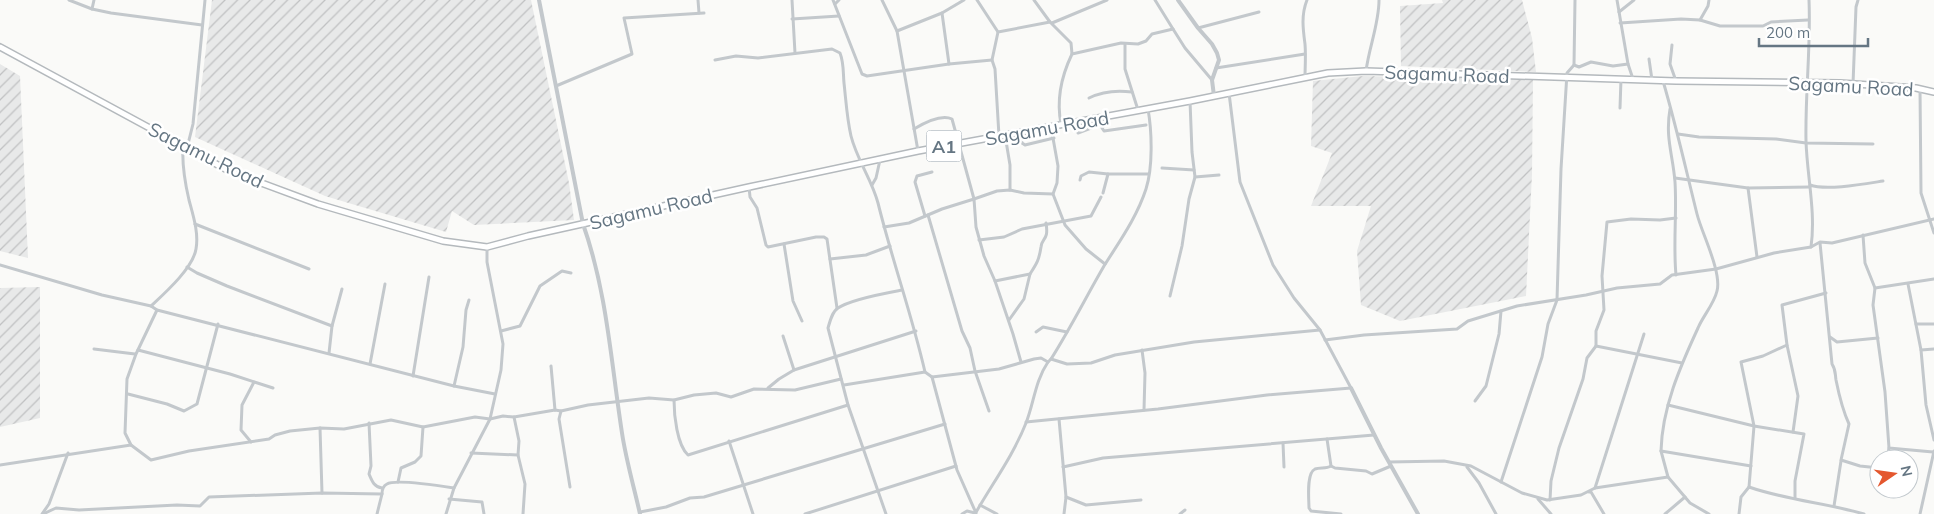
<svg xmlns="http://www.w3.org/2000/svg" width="1934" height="514" viewBox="0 0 1934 514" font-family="Mulish,sans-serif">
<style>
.industrial{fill:url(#industrial-furrows)}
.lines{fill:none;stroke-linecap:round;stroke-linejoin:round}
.trunk-casing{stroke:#b4b9bd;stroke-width:8}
.minor{stroke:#c3c8cc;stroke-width:3}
.tertiary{stroke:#c3c8cc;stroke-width:4}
.trunk{stroke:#fff;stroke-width:5}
.labels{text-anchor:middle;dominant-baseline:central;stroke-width:5;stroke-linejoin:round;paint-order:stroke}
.shield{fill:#fff;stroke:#939fa8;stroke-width:1}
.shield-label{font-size:18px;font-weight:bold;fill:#657683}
.street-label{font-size:19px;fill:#657683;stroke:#fff}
</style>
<defs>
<pattern id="industrial-furrows" width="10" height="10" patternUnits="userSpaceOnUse" patternTransform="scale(1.25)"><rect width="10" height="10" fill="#e8e9e9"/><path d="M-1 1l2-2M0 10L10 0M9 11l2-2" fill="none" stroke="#c0c1c2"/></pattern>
</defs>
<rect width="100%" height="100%" fill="#fafaf8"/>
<g class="industrial">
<path d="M212,0H531L569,183L574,220L474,225L452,211L446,232L325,196L195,137Z"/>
<path d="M1442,0H1522L1532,38L1536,72L1401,66L1400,6L1443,3Z"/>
<path d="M0,64L20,76L28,258L0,251Z"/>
<path d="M1363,76L1533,80L1532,174L1526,296L1400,321L1361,305L1357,251L1371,206H1311L1332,153L1311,146L1313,81Z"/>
<path d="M40,287V418L0,427V288Z"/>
</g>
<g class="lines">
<g class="trunk-casing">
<path id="trunk" d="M0,47L229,171L318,204L443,241L487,247L528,236L749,187L918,151L1190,101L1328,73L1366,71L1676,81L1840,83L1916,88L1934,92"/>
</g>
<g class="minor">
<path d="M69,0L92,9L111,13L202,25"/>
<path d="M698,0L699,13"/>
<path d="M792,0L795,53"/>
<path d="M833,0L862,74L867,76L949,64L992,60"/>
<path d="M882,0L897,31L918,151"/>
<path d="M977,0L998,32"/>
<path d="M1034,0L1050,22L1071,43L1072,54"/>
<path d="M1155,0L1173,29"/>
<path d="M1617,0L1628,64L1633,79"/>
<path d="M1809,0C1811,47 1805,94 1806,141C1807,176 1816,212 1811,247"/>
<path d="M835,4L839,0"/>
<path d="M92,9L94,0"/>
<path d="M1619,12L1634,0"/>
<path d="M942,13L949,64"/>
<path d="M792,19L839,16"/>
<path d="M1700,20L1708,6L1709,0"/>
<path d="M1052,23L1107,0"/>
<path d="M1620,23L1681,19L1700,20L1720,26H1763L1771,22L1808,20"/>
<path d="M1198,28L1259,12"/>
<path d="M897,31L942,13L964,0"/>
<path d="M1125,44V69L1138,110"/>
<path d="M1672,45L1670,64L1676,81"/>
<path d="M1649,59L1652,80"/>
<path d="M715,60L736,56L758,58L832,49L840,53C844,63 843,73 844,83C846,101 847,119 851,136C857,160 872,180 878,203C892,260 912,315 925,372L932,377L999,369L1034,359L1041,358L1048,362C1035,381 1034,403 1026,423C1013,456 992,484 975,514"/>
<path d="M1574,65L1579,67L1591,62L1613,66L1628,64"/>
<path d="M1216,68L1305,54"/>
<path d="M1366,71C1369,47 1379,24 1379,0"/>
<path d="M1305,78C1305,67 1306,55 1305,44C1303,29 1301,15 1307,0"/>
<path d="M1853,84L1856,7L1858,0"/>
<path d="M556,86L632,54L624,18L704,13"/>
<path d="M1920,89L1921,193L1934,233"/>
<path d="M1089,98C1103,91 1117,90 1132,92"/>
<path d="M1620,108L1621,79"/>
<path d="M1670,109C1665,138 1673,155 1675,182C1677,213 1673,244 1676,275"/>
<path d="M1108,117L1107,122L1102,128L1104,131L1146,125"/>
<path d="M1061,124C1056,99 1061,77 1072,54L1121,43L1138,44L1146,41L1152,34L1173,29L1185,48L1212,80"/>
<path d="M1051,127L1058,166L1057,183L1053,194L1065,225L1086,249L1105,264"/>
<path d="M914,129C924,123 941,114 952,119L974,199L997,191L1010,190L1024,193L1053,194"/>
<path d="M1021,132L1022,143L1025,145L1054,138"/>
<path d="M1078,133L1099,125L1103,126"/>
<path d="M1678,134L1699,137L1776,139L1806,143L1873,144"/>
<path d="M1005,135L1010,165V190"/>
<path d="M999,136L995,69L992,60L998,32L1050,22"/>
<path d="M187,148L193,124L205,0"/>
<path d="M1162,168L1194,170"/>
<path d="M1195,177L1219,175"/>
<path d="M1675,178L1748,188L1810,187"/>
<path d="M1080,180L1081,176L1089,172L1108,174H1148"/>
<path d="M872,185L876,178L880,160"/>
<path d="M1810,185C1826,191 1864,184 1883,181"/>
<path d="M749,187L750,197L757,208L766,245L768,247L816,237H824L827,239L837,308"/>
<path d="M1748,188L1757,257"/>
<path d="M1103,193L1108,174"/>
<path d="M928,215L962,331L970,348L975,371L989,411"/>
<path d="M925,216L915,182L917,176L932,172"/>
<path d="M1676,218L1660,220L1631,219L1607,222L1602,276L1604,310L1596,331V346L1682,363"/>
<path d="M195,224L309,269"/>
<path d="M884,227L909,223L942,209L974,199L976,227L984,256L995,281L1013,334L1021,362"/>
<path d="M1863,235L1865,263L1875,288L1934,279"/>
<path d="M979,240L1004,237L1022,229L1091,216L1101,197"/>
<path d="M1820,243L1832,364C1836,370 1835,374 1836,380C1839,395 1843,411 1849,424L1841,460L1860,466L1879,468"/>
<path d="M784,244L793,301L802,321"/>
<path d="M830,259L866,255L890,246"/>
<path d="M0,265L102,295L151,306L157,310L454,386L495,394"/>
<path d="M187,267L197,273L227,286L332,326"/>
<path d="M995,281L1030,274C1037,263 1039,260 1041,247C1042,237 1049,241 1046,223"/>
<path d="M1908,284L1921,350L1934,349"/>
<path d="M1875,288L1873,305L1885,392L1889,448L1933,452"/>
<path d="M1170,296L1182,246L1189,199L1195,177L1192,152L1190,101"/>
<path d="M151,306C165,293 193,268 196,249C199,233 193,215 189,200C185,183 182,163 183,146"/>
<path d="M1009,320L1024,299L1030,274"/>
<path d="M1916,324H1934"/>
<path d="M501,331L520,326L540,286L562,271L571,273"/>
<path d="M1036,332L1043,327L1067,332"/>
<path d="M783,336L794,370"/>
<path d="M1830,337L1837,342L1878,338"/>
<path d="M1325,340L1364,335L1457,329L1468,321L1517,306L1586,295L1617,288L1660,284L1672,275L1716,269L1774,253L1811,247L1820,242L1832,243L1934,219"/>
<path d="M94,349L135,354"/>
<path d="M138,350L230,374L273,388"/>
<path d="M1142,350L1145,373L1144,410"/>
<path d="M1921,350L1926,405L1934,440"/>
<path d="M329,353L332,326L342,289"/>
<path d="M1051,359L1067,364L1091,363L1115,355L1194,342L1320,330"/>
<path d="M1048,362L1051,359C1070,329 1086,297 1104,266C1119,242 1137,217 1146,189C1153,167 1152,132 1148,109"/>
<path d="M370,364L385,284"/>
<path d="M551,366L555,410"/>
<path d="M413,376L429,277"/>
<path d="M932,377L957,470L976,513"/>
<path d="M844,385L925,372"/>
<path d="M454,386L463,347L466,310L469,300"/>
<path d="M768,388L779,379L794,370L916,331"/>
<path d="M128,394L167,404L184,411L197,404L218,324"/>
<path d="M674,400C674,415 677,445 688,455L848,405"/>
<path d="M1475,401L1486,386L1499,334L1501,311"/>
<path d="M1668,405L1754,426L1804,434L1795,481V498"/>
<path d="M561,411L559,419L570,487"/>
<path d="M514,417L519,441L518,455L525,484L523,514"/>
<path d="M1059,419L1066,497L1064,514"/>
<path d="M1026,422L1158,409L1267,395L1351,388L1320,330L1294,298L1273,265L1240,182L1229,93"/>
<path d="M369,423L371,466L369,474C372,481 374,487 382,488"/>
<path d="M320,428L322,493"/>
<path d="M1793,432L1798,396L1787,345L1782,305L1826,293"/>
<path d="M1327,439L1331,466C1326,469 1320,467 1315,469C1306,473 1309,500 1309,508L1311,511L1341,514"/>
<path d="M729,441L753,514"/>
<path d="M251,442L241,430L242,405L254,382"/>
<path d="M1283,443L1284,467"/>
<path d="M131,445L125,433L127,379L136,354L157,310"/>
<path d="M1661,451C1662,408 1680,367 1698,328C1703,316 1714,304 1717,291C1722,272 1702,234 1697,214C1686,170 1676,125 1663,81"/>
<path d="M471,453L518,455"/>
<path d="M1887,459L1889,448"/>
<path d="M1389,462L1444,461L1471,466L1522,493L1547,500L1581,495L1595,488L1668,477"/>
<path d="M0,465L131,445L151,460L189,451L269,439L275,435L290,431L320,428L344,429L391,420L423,427L475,417L490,419L503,416L514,417L555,410L561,411L588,405L649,398L674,400L694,395L716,393L731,397L754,389L795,390L841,379"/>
<path d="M1331,466L1335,468L1366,471L1372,474L1391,466"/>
<path d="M1063,467L1103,458L1374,435"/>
<path d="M1467,467L1479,483L1496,514"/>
<path d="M398,482L401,468L415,462L421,456L423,427"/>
<path d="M1501,482L1542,357L1548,324L1557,300L1561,169L1567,73L1574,65L1575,0"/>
<path d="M1749,487L1754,426L1741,362L1763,356L1787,345"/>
<path d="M1595,488L1644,334"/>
<path d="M1589,492H1591L1604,514"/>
<path d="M1066,497L1086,505L1141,500"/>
<path d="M449,499L482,502L484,514"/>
<path d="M1538,499L1551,514"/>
<path d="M1550,500L1551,481L1559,448L1583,379L1587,358L1596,346"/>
<path d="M980,505L997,514"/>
<path d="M1834,506L1841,461"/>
<path d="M640,512L666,507L690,498L704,497L945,424"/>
<path d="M42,514L49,504L68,453"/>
<path d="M43,514L56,508L79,510L177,505L200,506L209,497L322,493L382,494C382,490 383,486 387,484C395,479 441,486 454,488"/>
<path d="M377,514L382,494"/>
<path d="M446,514L454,488L490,419L501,370L503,344L487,262V247"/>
<path d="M805,514L956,466"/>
<path d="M886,514L848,405L828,328C830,321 832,312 838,308C851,299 886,293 902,290"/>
<path d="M962,514L967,511L975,513"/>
<path d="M1180,514L1185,510"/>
<path d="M1665,514L1685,497"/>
<path d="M1709,514L1690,503L1668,477L1661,451L1751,466"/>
<path d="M1739,514L1741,497L1749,487C1786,500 1826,503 1864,514"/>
<path d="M1920,514L1934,451"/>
</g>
<g class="tertiary">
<path d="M539,0L583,224C607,292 611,362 622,433C626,460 634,487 640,514"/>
<path d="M1178,0L1198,28L1212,44L1217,53L1219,60L1212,80L1214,96"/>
<path d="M1351,388L1381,448L1418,514"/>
</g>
<use href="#trunk" class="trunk"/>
</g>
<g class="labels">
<rect class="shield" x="926.5" y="130.5" width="35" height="31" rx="4"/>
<g class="shield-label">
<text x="944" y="146">A1</text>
</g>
<g class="street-label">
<text transform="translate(1447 74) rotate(2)">Sagamu Road</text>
<text transform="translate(1851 86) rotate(3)">Sagamu Road</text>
<text transform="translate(1047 128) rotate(-10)">Sagamu Road</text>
<text transform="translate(206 155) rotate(26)">Sagamu Road</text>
<text transform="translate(651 209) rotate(-13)">Sagamu Road</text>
</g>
</g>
<g transform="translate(1894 474) rotate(77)"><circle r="24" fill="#ffffff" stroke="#c1c8cd"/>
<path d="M0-4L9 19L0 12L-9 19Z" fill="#e4572e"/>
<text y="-8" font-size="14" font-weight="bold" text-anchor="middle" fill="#657683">N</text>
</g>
<path d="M1759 38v8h109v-8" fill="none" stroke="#657683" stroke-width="2.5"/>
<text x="1766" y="38" font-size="15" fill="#657683" stroke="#ffffff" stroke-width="4" paint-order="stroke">200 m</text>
</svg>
